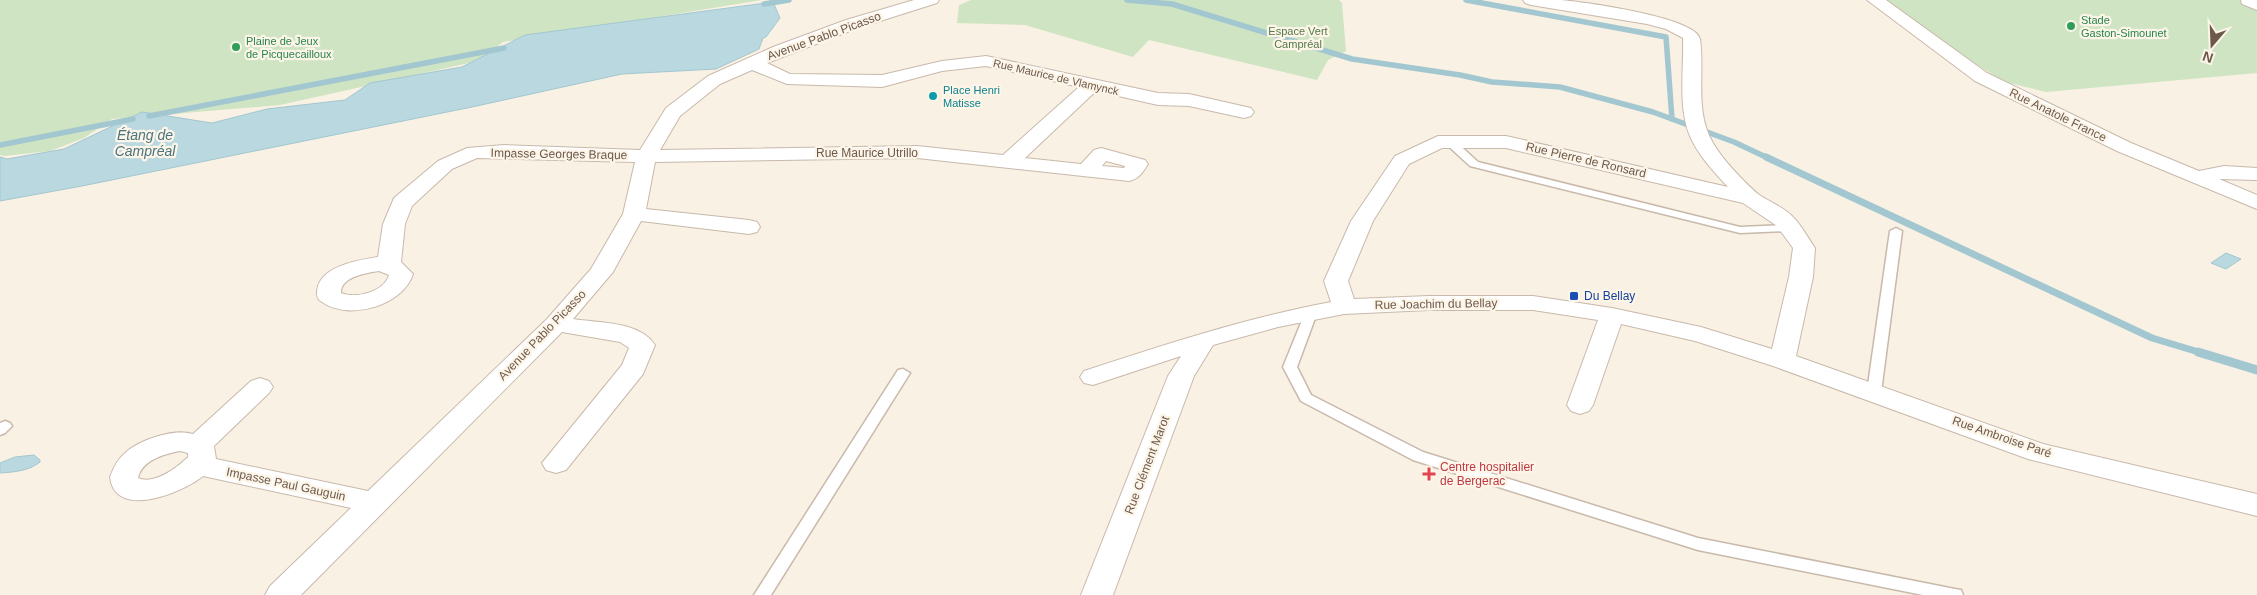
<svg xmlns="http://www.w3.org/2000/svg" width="2257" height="595" viewBox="0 0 2257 595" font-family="Helvetica,sans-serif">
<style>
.green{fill:#cfe4c3}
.water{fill:#bad8e0;stroke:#a2c7d0}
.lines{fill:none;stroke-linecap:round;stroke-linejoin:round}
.stream-far2{stroke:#a2c7d0;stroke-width:5.5}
.stream-far1{stroke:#a2c7d0;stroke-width:7}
.stream{stroke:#a2c7d0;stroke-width:9}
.service-casing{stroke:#c8b9ab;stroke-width:3}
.minor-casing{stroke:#c8b9ab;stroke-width:2}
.service{fill:#fff;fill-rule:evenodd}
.minor{fill:#fff;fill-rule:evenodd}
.leisure-dot{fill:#2e9e5b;stroke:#fcf5e8;stroke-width:2}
.culture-dot{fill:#0f9aa8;stroke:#fcf5e8;stroke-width:2}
.transit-dot{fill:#1a4fb4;stroke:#fcf5e8;stroke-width:2}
.health-dot{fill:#e0444e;stroke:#fcf5e8;stroke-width:2}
.labels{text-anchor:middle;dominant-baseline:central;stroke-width:4.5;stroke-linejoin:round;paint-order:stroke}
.far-leisure-label{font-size:11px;fill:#27864d;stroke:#fcf5e8;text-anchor:start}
.far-park-label{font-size:11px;fill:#547849;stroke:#fcf5e8}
.far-street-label{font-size:11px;fill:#6d594c;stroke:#fcf5e8}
.far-culture-label{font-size:11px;fill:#0d838f;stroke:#fcf5e8;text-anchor:start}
.street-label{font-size:12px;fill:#6d594c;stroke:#fcf5e8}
.transit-label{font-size:12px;fill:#164399;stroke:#fcf5e8;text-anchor:start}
.health-label{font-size:12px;fill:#be3a42;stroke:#fcf5e8;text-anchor:start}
.water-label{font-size:14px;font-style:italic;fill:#49747f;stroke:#fcf5e8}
</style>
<rect width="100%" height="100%" fill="#f9f1e3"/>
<g class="green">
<path d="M0,0H762L503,42L478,61L280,105L112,119L84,138L50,151L4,156L0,155Z"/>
<path d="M971,0H1339L1342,3L1346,51L1328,60L1317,80L1149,40L1133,57L1025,25L957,23L959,5Z"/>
<path d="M1886,0H2257V73L2046,92L2005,82L1940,42Z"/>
</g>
<g class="water">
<path d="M773,2L780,18L766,37L763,38L759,49L716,69L622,74L472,107L82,186L0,201V157L7,159L64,149L142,112L212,123L267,109L345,100L370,83L462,67L525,35Z"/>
<path d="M2226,253L2241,259L2226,269L2211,263Z"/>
<path d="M34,455L40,460V462C29,471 14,472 0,473V463L15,457Z"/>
</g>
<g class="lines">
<g class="stream-far2">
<path d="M1127,0L1172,4L1352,59L1460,75L1492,82L1560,87L1653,112L1734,142L1768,158"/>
<path d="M1466,0L1666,37L1672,119"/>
<path d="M764,4L789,0"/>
<path d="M149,116L504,48"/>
<path d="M0,145L133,119"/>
</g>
<path class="stream-far1" d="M1766,157L2152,338L2202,353"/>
<path class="stream" d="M2198,352L2257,370"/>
<g class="service-casing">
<g id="service">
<path d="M1450,139L1454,140L1478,162L1740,227L1789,225L1795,228L1789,231L1740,233L1470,166L1446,144V140Z"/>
<path d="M1896,228L1902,231L1881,392L1879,395H1869L1867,392L1890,231Z"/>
<path d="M1311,309L1317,313L1297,367L1311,395L1423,452L1698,538L1955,589L1961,590L1963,595H1923L1698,550L1413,460L1301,401L1283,367L1305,313Z"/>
<path d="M903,369L910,373L771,595H754L898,370Z"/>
<path d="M5,421L10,423L12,426L5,433L0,435V423Z"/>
</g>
</g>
<g class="minor-casing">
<g id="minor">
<path d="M914,0H939L937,3L858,28L767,63L790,74L882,75L942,61L986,56L1158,93L1189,94L1251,108L1254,112L1251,116L1244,118L1189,106L1158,105L1096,91L1025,158L1081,164L1094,150L1101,148L1145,160L1148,164C1143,172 1139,179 1129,181L917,158L655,162L646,209L749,220L757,222L760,227L757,232L749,234L641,221L613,272L573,319C598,323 640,321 655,345L643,374L566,470L556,473L546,470L542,463L622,365L629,348L620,342L562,332L301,595H265L270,586L351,508L203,476C184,492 115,521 110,477C113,469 117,460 124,454C138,440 174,428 193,434L251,381L260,378L269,381L273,387L269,393L214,446L216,459L368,491L547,319L591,269L623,214L635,162L477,158L452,169L412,206L405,224L401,262L413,274C403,306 349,321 322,302C318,300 317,297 317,293C317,266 359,260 378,257L383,224L394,198L438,161L467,148L504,145L640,150L666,108L708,76L773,47L846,20ZM986,66L1079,87L1003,155L917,146L660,150L680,116L720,84L752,70L787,84L882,87L942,71ZM1106,161L1125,166L1124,168L1102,166ZM379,271L389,275C384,292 356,299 341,293C340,277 366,273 379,271ZM180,451L188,453V457C177,468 154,485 138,478C142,460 164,454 180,451Z"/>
<path d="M1523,0C1535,0 1548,0 1561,0C1583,2 1696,17 1700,39C1705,73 1694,111 1713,143C1722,159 1744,182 1758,194C1769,202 1784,207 1793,217C1802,226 1808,238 1815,248L1813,277L1796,356L2043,444L2257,494V516L2028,459L1773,366L1695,341L1621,324L1593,405L1589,411L1580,414L1571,411L1567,405L1598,320L1533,310H1429L1344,314L1278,327L1213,345L1194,376L1113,595H1081L1168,376L1181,356L1093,385L1084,383L1080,377L1084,371C1166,344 1246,318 1331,302L1324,281L1351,221L1395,156L1438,136H1506L1728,187C1713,171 1697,154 1689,134C1678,104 1684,69 1683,38L1666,29L1647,24L1531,5L1525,3ZM1442,148H1506L1743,203L1777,226L1793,248L1789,277L1772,349L1701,327L1612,308L1533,296H1429L1354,299L1348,281L1373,221L1409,164Z"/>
<path d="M1867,0H1886L1987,73L2131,143L2199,171L2224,166L2257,168V180L2219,179L2257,195V209L2117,151L1975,81Z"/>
<path d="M2241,0H2257V10L2242,4Z"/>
</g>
</g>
<use href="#service" class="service"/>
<use href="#minor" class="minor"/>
</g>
<g class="leisure-dot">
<circle cx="2071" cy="26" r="5"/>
<circle cx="236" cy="47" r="5"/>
</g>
<circle class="culture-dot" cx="933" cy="96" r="5"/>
<rect class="transit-dot" x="1569" y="291" width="10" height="10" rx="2.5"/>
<path class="health-dot" d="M1426.5 466.5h5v5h5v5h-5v5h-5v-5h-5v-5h5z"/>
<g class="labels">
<g class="far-leisure-label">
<text x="2081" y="20">Stade<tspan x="2081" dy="13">Gaston-Simounet</tspan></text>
<text x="246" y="41">Plaine de Jeux<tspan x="246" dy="13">de Picquecailloux</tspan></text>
</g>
<g class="far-park-label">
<text x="1298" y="31">Espace Vert<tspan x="1298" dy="13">Campréal</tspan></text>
</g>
<g class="far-street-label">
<text transform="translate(1056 77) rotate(13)">Rue Maurice de Vlamynck</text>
</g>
<g class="far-culture-label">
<text x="943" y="90">Place Henri<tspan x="943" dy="13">Matisse</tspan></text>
</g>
<g class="street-label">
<text transform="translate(824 36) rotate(-20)">Avenue Pablo Picasso</text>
<text transform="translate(2058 115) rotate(26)">Rue Anatole France</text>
<text x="867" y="153">Rue Maurice Utrillo</text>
<text transform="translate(559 154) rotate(1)">Impasse Georges Braque</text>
<text transform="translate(1586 160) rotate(13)">Rue Pierre de Ronsard</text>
<text transform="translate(1436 304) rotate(-1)">Rue Joachim du Bellay</text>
<text transform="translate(542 335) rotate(-46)">Avenue Pablo Picasso</text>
<text transform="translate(2002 437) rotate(19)">Rue Ambroise Paré</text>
<text transform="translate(1147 465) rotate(-69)">Rue Clément Marot</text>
<text transform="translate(286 484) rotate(12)">Impasse Paul Gauguin</text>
</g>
<g class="transit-label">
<text x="1584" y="296">Du Bellay</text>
</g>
<g class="health-label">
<text x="1440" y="467">Centre hospitalier<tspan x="1440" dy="14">de Bergerac</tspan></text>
</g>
<g class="water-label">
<text x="145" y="135">Étang de<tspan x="145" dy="16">Campréal</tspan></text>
</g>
</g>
<g transform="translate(2212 45) rotate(199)" stroke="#fcf5e8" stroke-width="4" paint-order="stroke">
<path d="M0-4L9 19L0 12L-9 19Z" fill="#6d594c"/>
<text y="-8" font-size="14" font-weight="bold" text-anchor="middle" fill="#6d594c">N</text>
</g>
</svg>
